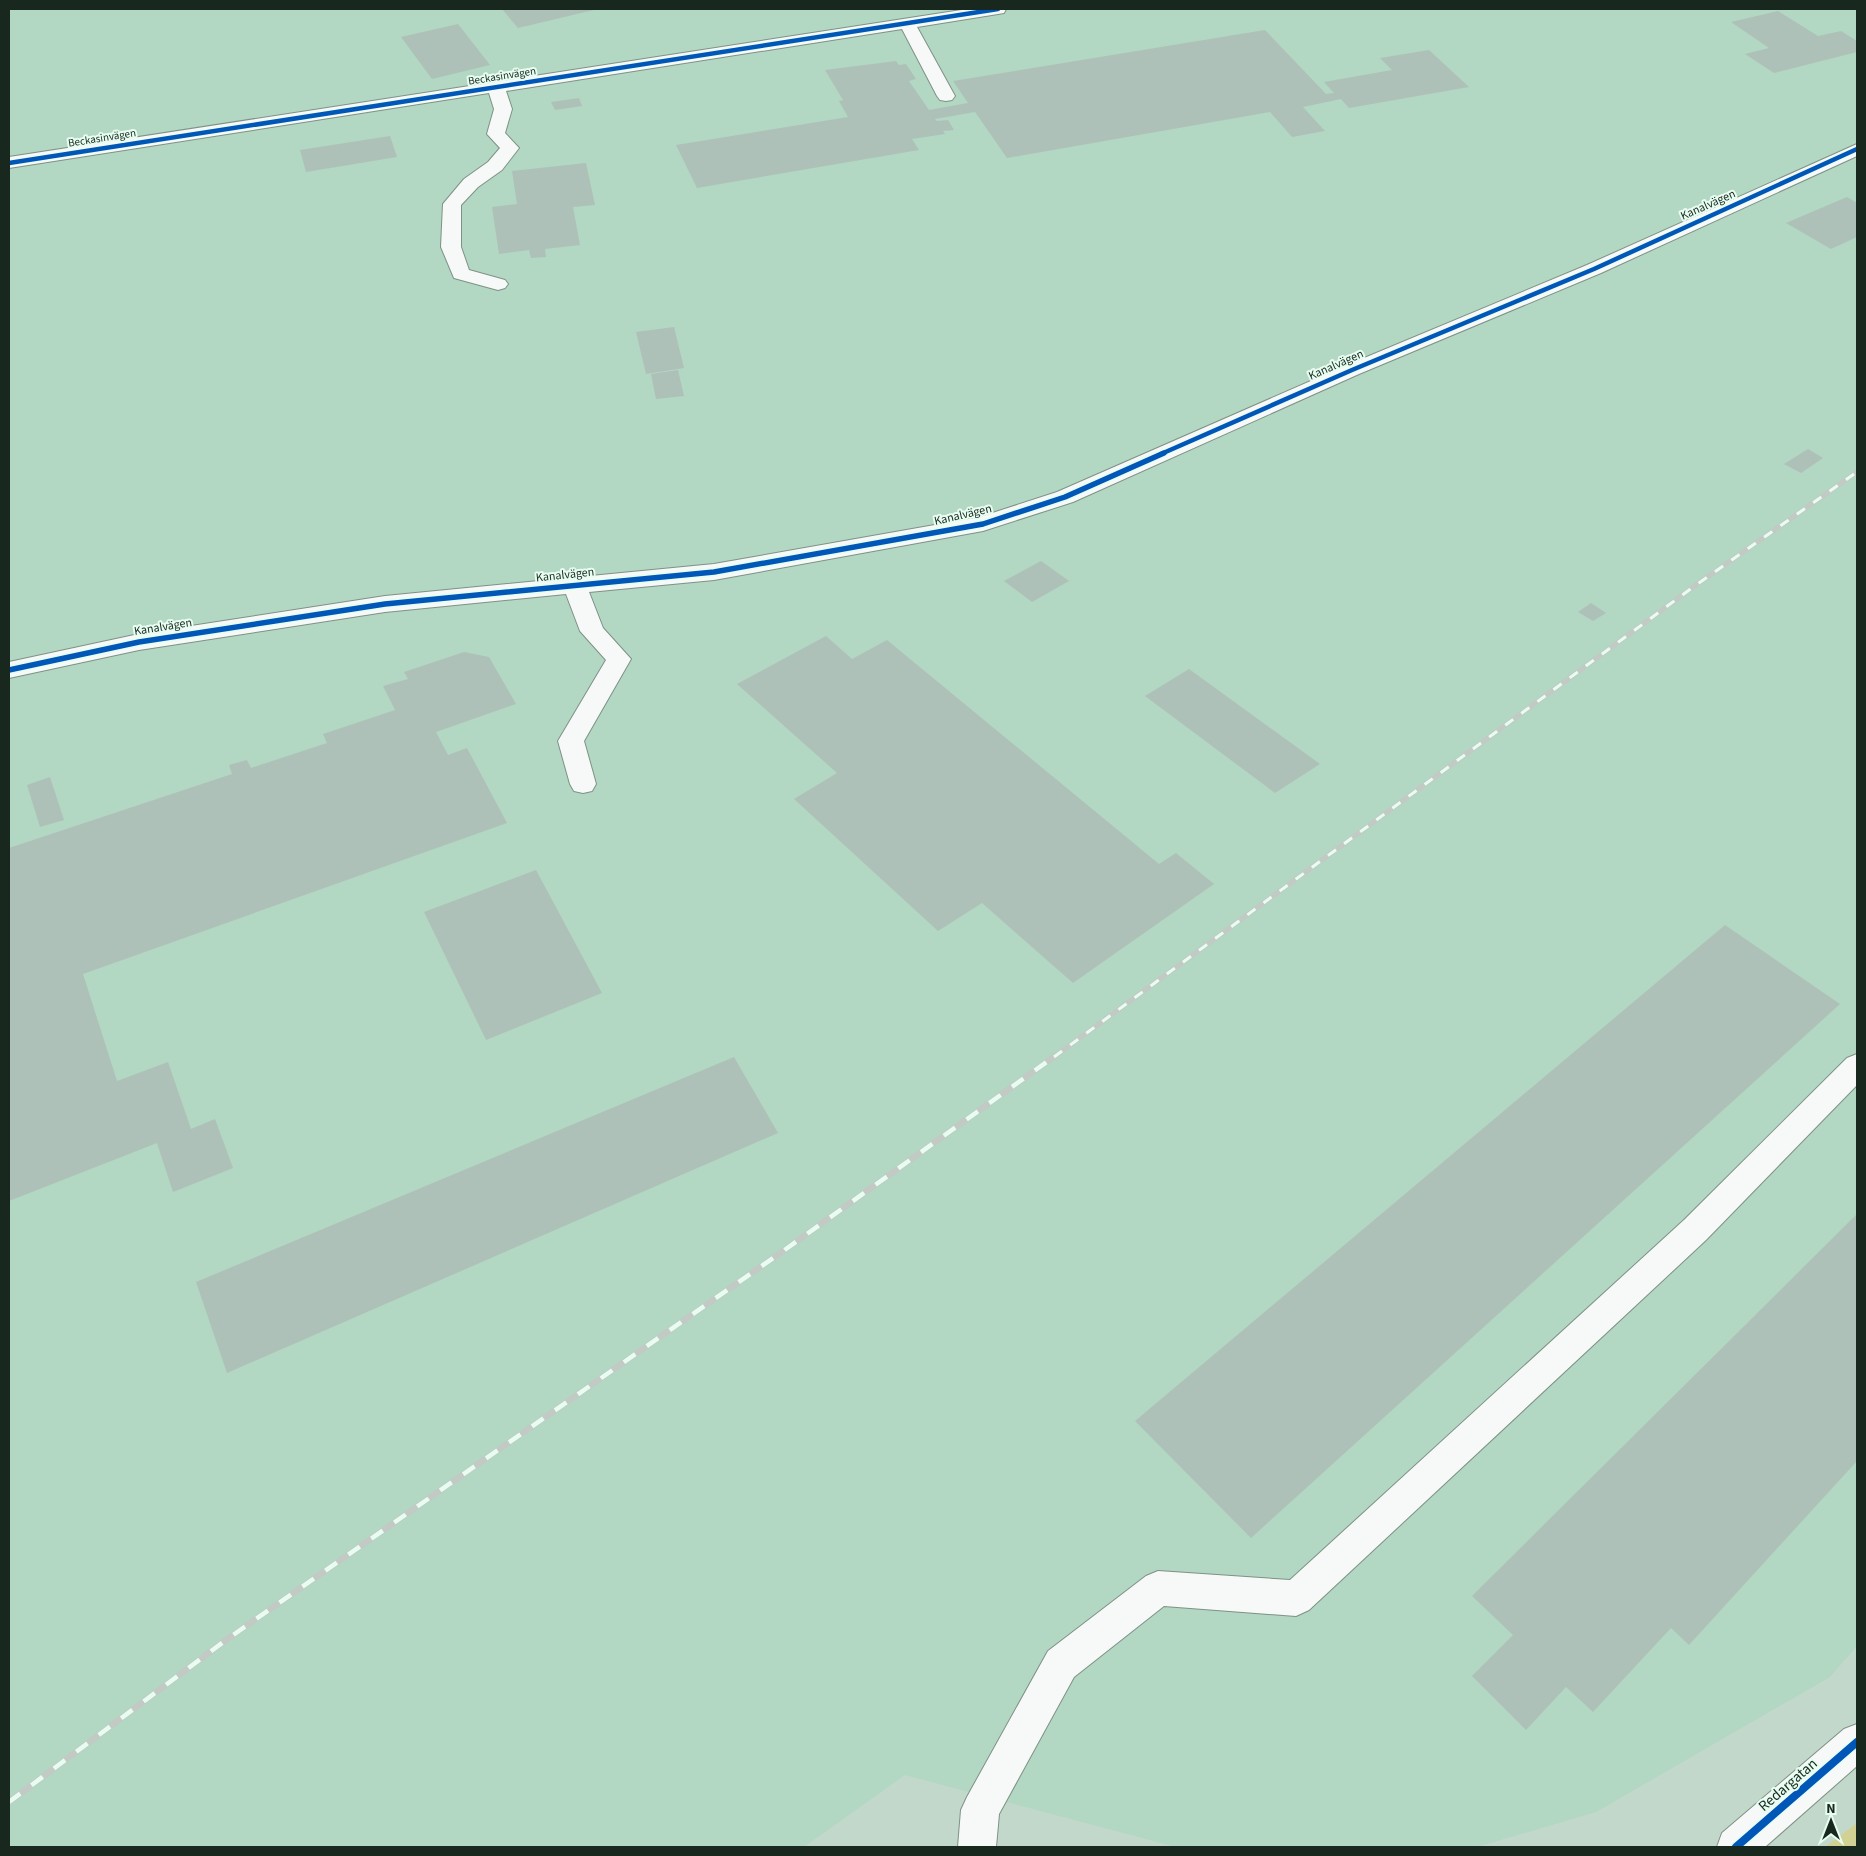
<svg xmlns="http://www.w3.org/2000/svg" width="1866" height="1856" viewBox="0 0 1866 1856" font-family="'Source Sans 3',sans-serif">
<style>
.built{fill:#b2d7c2}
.green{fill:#d1d193}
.building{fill:#aec1b9}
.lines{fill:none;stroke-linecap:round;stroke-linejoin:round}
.minor-casing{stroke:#7f9187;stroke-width:2}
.minor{fill:#f6f9f7;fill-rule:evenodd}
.rail-far1-casing{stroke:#c3c9c5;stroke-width:5}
.rail-casing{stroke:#c3c9c5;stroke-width:6}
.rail-far1{stroke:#e8fdf1;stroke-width:3;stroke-dasharray:10;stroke-linecap:butt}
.rail{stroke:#e8fdf1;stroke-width:4.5;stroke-dasharray:14;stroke-linecap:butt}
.cycleway-far2-casing{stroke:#e8fdf1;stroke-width:6}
.cycleway-far1-casing{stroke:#e8fdf1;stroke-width:9}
.cycleway-casing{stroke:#e8fdf1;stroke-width:11}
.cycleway-far2{stroke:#0057b8;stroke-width:4.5}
.cycleway-far1{stroke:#0057b8;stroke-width:5.5}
.cycleway{stroke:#0057b8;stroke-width:8}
.labels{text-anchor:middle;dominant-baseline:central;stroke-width:4;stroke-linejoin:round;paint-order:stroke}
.far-street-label{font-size:11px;fill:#18281f;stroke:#e8fdf1}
.street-label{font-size:12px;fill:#18281f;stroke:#e8fdf1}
.near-street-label{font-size:15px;fill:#18281f;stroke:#e8fdf1}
</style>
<rect width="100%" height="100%" fill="#c2d8cb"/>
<path class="built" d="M9,9H1857V1646L1830,1677L1596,1812L1477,1847H1176L905,1775L804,1847H9Z"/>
<path class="green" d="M1857,1823V1847H1825Z"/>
<g class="building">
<path d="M502,9H598L518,28Z"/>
<path d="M1778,11L1818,36L1841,31L1857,41V52L1774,73L1745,54L1769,48L1731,22Z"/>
<path d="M458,24L490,65L432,79L401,37Z"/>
<path d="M1265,30L1326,94L1334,93L1324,82L1392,70L1380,58L1429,50L1469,87L1349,108L1341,99L1303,107L1325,131L1292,137L1270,112L1007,158L975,112L935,119L937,121L948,120L954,130L943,131L945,134L912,139L919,150L697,188L676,145L848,117L839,101L843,100L825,70L896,61L899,65L906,64L916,79L909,81L929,110L968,103L953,81Z"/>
<path d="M579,98L582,106L555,110L551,102Z"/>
<path d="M390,136L397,157L306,172L300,150Z"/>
<path d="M586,163L595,205L573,207L580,245L545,249L546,257L531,258L529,250L499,254L492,207L517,204L512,171Z"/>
<path d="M1847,197L1857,203V237L1831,249L1786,223Z"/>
<path d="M674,327L684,368L646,374L636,332Z"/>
<path d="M678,370L684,396L656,399L651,374Z"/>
<path d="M1808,449L1823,458L1801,473L1784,464Z"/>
<path d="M1041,561L1069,581L1032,602L1004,581Z"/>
<path d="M1591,603L1606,613L1593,621L1578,612Z"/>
<path d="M826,636L852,659L887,640L1159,864L1176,853L1214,884L1073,983L982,903L938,931L794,799L837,773L737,684Z"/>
<path d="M464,652L489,657L516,704L436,732L448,755L467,748L507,823L83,974L117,1081L168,1062L191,1129L215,1119L233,1168L173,1192L157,1143L9,1201V848L232,774L229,765L247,760L251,768L327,743L323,734L395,710L383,686L408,679L404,672Z"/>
<path d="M1189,669L1320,764L1275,793L1145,696Z"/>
<path d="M50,777L64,820L40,827L27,785Z"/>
<path d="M536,870L602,993L486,1040L424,912Z"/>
<path d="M1725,925L1840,1004L1251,1538L1135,1421Z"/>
<path d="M734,1057L778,1133L227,1373L196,1282Z"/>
<path d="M1857,1214V1461L1689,1645L1671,1628L1593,1712L1566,1687L1526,1730L1472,1676L1513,1635L1472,1596Z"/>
</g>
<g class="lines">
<g class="minor-casing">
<g id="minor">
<path d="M968,9H1006L1004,13L998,14L917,27L955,96L952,100L946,101L940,100L937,96L902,29L506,91L512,109L505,133L519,148L502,170L478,187L461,205V247L469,270L505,280L508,284L505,288L498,290L454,278L441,247L443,204L464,179L488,162L500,148L487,134L494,109L489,93L9,168V157Z"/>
<path d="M1857,144V156L1601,273L1359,374L1073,502L983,531L714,580L589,592L603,628L631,659L584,741L596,784L592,791L583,793L574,791L570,784L558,741L606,660L580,631L566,594L385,612L139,650L9,678V662L139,634L385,596L714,564L980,517L1057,492L1345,366L1587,265Z"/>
<path d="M1857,1054V1085L1706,1240L1309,1610L1296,1616L1164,1606L1074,1677L999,1814L996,1847H958L961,1810L967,1797L1048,1651L1146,1576L1158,1571L1290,1580L1684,1220L1847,1058Z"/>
<path d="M1857,1724V1766L1765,1847H1717L1722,1833L1844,1729Z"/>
</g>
</g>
<use href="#minor" class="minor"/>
<g class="rail-far1-casing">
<path id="rail-far1" d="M1054,1057L1696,585L1857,472"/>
</g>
<g class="rail-casing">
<path id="rail" d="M9,1802L226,1640L786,1249L1055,1056"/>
</g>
<use href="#rail-far1" class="rail-far1"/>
<use href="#rail" class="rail"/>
<g class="cycleway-far2-casing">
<g id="cycleway-far2">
<path d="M9,163L998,9"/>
<path d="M1161,454L1352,370L1594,269L1857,149"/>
</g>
</g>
<g class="cycleway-far1-casing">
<path id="cycleway-far1" d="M9,670L139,642L385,604L714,572L983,524L1065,497L1164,453"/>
</g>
<g class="cycleway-casing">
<path id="cycleway" d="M1736,1847L1857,1742"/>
</g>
<use href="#cycleway-far2" class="cycleway-far2"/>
<use href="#cycleway-far1" class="cycleway-far1"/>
<use href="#cycleway" class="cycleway"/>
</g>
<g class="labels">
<g class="far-street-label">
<text transform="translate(502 76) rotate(-9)">Beckasinvägen</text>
<text transform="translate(102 138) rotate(-9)">Beckasinvägen</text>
</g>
<g class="street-label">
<text transform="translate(1708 205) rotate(-24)">Kanalvägen</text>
<text transform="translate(1336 365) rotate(-24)">Kanalvägen</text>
<text transform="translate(963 515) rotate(-13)">Kanalvägen</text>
<text transform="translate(565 575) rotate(-6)">Kanalvägen</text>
<text transform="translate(163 627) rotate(-9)">Kanalvägen</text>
</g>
<g class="near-street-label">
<text transform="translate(1788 1785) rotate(-41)">Redargatan</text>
</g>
</g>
<rect width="1866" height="1856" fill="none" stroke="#18281f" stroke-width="20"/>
<g transform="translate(1831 1821)" stroke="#e8fdf1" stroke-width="4" paint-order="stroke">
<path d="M0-4L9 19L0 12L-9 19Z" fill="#18281f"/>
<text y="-8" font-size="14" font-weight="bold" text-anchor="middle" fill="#18281f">N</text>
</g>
</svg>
